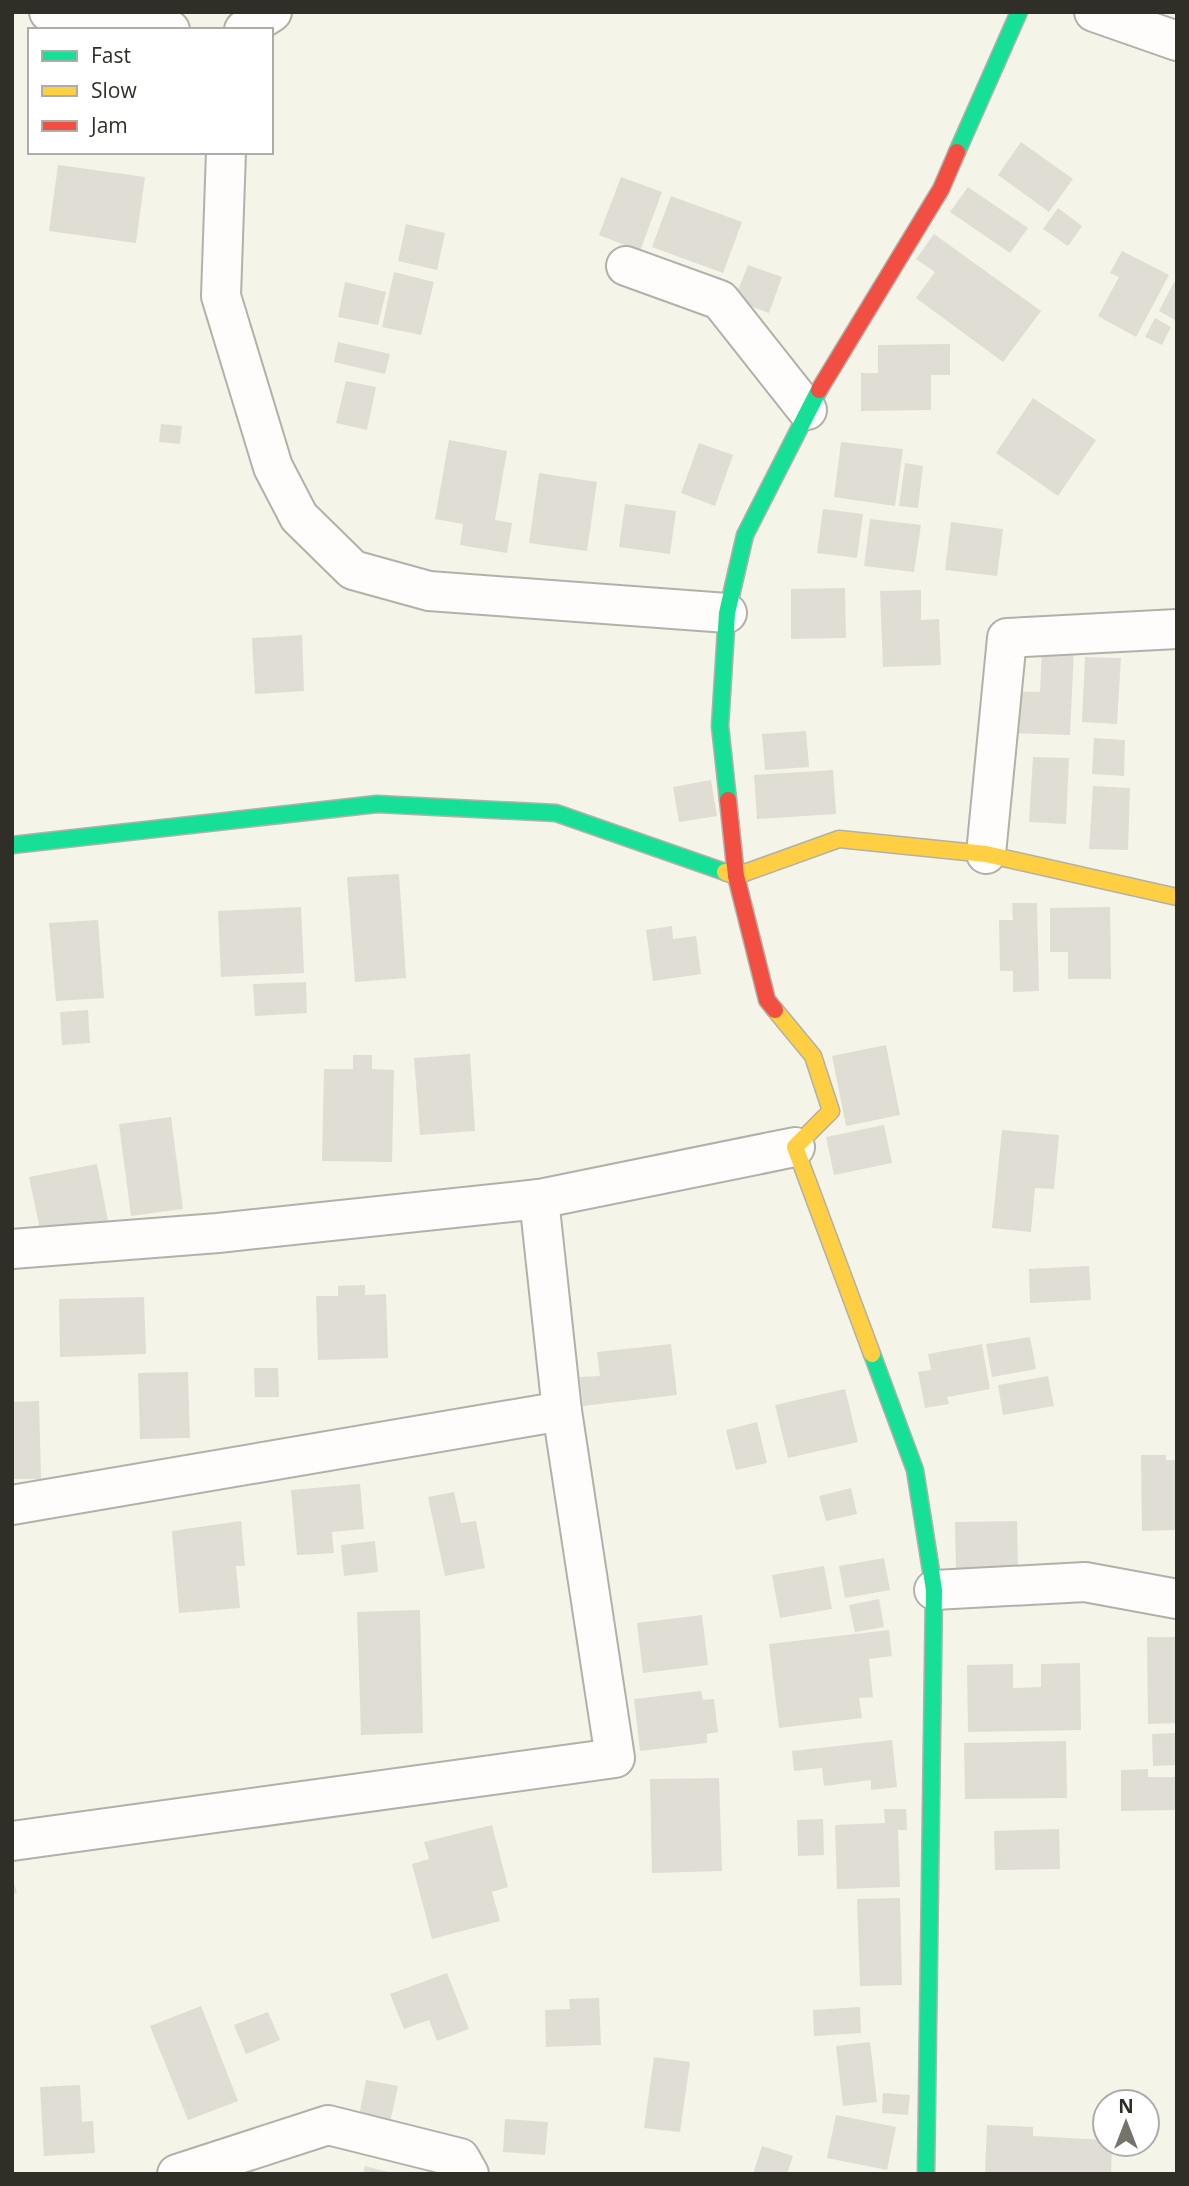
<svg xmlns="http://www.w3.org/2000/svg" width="1189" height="2186" viewBox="0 0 1189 2186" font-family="'Open Sans',sans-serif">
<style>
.building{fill:#e0ddd5}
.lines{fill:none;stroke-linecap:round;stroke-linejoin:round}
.street-casing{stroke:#b2b1a9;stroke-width:42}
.fast-casing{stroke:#b2b1a9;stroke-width:19}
.slow-casing{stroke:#b2b1a9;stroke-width:19}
.jam-casing{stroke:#b2b1a9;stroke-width:19}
.street{stroke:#fefdfc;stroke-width:38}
.fast{stroke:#16e098;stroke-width:16}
.slow{stroke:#ffcf43;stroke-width:16}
.jam{stroke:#f24e42;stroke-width:16}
</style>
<rect width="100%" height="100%" fill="#f5f4e9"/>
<g class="building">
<path d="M1021,142L1073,179L1049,212L998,175Z"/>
<path d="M58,165L145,177L136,243L49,231Z"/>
<path d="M621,177L662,192L640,251L599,235Z"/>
<path d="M968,187L1028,228L1010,253L950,212Z"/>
<path d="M671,196L742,222L723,273L652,247Z"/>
<path d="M1058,208L1082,226L1068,246L1043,229Z"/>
<path d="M406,224L445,233L437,270L398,261Z"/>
<path d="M934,234L1041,311L1003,362L916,298L935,272L916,259Z"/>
<path d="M1122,251L1169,275L1136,337L1098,316L1119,277L1110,273Z"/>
<path d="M748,265L782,277L769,313L734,300Z"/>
<path d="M394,272L434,282L421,335L382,327Z"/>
<path d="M345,282L386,292L378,325L338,317Z"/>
<path d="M1174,282L1177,284V321L1159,311Z"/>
<path d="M1155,318L1171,327L1162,345L1145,337Z"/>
<path d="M338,342L390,354L385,374L334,362Z"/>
<path d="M950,344V375H931V410L861,411V373H878V345Z"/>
<path d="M346,381L376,387L367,430L336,423Z"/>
<path d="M1033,398L1096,440L1058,496L996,453Z"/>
<path d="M161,424L182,426L180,444L159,442Z"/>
<path d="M449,440L507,451L495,520L512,523L507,553L460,545L463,524L435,519Z"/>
<path d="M841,442L903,449L895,506L834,497Z"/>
<path d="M699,443L733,455L715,506L681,493Z"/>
<path d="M905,463L923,466L918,508L899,506Z"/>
<path d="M539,473L597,482L587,551L529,543Z"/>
<path d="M625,504L676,511L670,554L619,547Z"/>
<path d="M823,509L863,514L857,558L817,553Z"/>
<path d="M870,519L921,525L914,572L864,566Z"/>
<path d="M951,522L1003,529L997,576L945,570Z"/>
<path d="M845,588L846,638L791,639V589Z"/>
<path d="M921,590V620L939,619L941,665L883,667L880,591Z"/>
<path d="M302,635L304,691L255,694L252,638Z"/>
<path d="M1042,648L1074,650L1070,735L1005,733L1007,691L1040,692Z"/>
<path d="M1085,657L1121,658L1117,724L1082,722Z"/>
<path d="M806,731L809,767L765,770L762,734Z"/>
<path d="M1094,738L1125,740L1124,776L1092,774Z"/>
<path d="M1033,757L1069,758L1066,824L1029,822Z"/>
<path d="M833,770L836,814L757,819L754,775Z"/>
<path d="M711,780L717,816L679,822L673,787Z"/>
<path d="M1093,786L1130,788L1128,850L1089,849Z"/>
<path d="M399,874L406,978L355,982L347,877Z"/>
<path d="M1012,903H1037L1039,991L1013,992V971H1000L999,920H1013Z"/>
<path d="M301,907L304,973L221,977L218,911Z"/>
<path d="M1110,907L1111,979H1068V952H1050V908Z"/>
<path d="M98,920L104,998L56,1001L49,923Z"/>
<path d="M672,926L673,939L696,936L701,974L653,981L646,930Z"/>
<path d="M306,982L307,1013L255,1016L253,984Z"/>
<path d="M88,1010L90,1043L62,1045L60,1012Z"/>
<path d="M886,1045L900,1115L846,1126L832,1056Z"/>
<path d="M470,1054L475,1131L420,1135L414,1058Z"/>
<path d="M353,1055H372V1069L394,1070L392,1162L322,1161L324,1069H353Z"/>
<path d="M171,1117L183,1209L131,1216L119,1124Z"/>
<path d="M884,1125L892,1163L834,1175L826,1137Z"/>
<path d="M1002,1130L1059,1135L1054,1189L1035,1188L1031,1232L992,1228Z"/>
<path d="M97,1164L109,1226L42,1239L29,1177Z"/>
<path d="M1089,1266L1091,1300L1030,1303L1029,1269Z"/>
<path d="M365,1285V1295L386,1294L388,1358L318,1360L316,1296H338V1286Z"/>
<path d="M144,1297L146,1354L60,1357L59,1299Z"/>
<path d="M1030,1337L1036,1369L992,1377L986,1344Z"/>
<path d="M671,1344L677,1395L583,1406L580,1377L600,1376L597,1352Z"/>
<path d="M982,1344L990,1389L947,1397L949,1404L925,1408L918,1372L931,1370L928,1354Z"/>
<path d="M254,1368H278L279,1397H255Z"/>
<path d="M188,1372L190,1438L140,1439L138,1373Z"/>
<path d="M1048,1376L1054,1406L1003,1415L998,1385Z"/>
<path d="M845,1389L858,1442L788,1458L775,1405Z"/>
<path d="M39,1401L41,1479H12V1402Z"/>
<path d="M757,1422L767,1463L736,1470L726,1430Z"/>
<path d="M1141,1455H1166V1460H1177V1530L1142,1531Z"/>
<path d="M360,1484L364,1529L332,1532L334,1553L297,1555L291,1490Z"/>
<path d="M851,1488L857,1514L826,1521L819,1496Z"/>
<path d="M454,1492L461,1523L476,1521L485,1568L445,1576L428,1497Z"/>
<path d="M241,1521L245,1566H236L240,1608L179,1613L172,1531Z"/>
<path d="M1017,1521L1018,1568L956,1569L955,1522Z"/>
<path d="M375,1541L378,1572L344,1576L341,1545Z"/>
<path d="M884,1558L890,1590L845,1598L839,1566Z"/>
<path d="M824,1566L832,1609L780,1618L772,1575Z"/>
<path d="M879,1599L884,1627L855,1632L849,1605Z"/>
<path d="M420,1610L423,1733L361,1735L357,1612Z"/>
<path d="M702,1615L708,1665L643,1673L637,1623Z"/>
<path d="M889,1630L892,1656L869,1659L873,1697L859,1698L862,1718L779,1728L769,1644Z"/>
<path d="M1147,1637H1177V1723L1148,1724Z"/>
<path d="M1080,1663L1081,1730L968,1732L967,1665L1013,1664V1688L1041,1687V1664Z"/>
<path d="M701,1691L703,1700L714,1699L718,1732L707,1734V1743L640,1751L634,1699Z"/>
<path d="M1177,1733V1765L1153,1766L1152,1734Z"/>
<path d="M892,1740L897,1787L871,1790V1780L824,1786L822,1768L794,1771L792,1751Z"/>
<path d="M1066,1741L1067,1798L965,1799L964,1743Z"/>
<path d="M1148,1769V1777H1177V1810L1121,1811V1770Z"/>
<path d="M719,1778L722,1871L652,1873L650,1779Z"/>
<path d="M884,1809H906L907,1830H898L900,1887L837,1889L835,1825L885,1823Z"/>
<path d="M823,1819L824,1855L798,1856L797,1820Z"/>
<path d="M492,1825L508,1887L492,1892L500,1921L432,1939L412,1864L429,1859L424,1842Z"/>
<path d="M1059,1829L1060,1869L995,1870L994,1831Z"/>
<path d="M12,1877L17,1893L12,1894Z"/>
<path d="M900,1898L902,1985L860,1986L857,1899Z"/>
<path d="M447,1973L469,2029L437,2041L429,2020L404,2029L390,1994Z"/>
<path d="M599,1998L601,2045L546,2047L545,2010L570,2009L569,1999Z"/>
<path d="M201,2006L238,2101L188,2120L150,2026Z"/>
<path d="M860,2007L861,2033L814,2036L813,2010Z"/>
<path d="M268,2012L280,2040L246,2054L234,2025Z"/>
<path d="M870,2042L877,2102L843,2106L836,2046Z"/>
<path d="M654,2057L690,2062L680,2132L644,2128Z"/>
<path d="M366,2080L398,2086L390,2123L359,2117Z"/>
<path d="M80,2085L82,2122L93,2121L95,2153L44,2156L40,2087Z"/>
<path d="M883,2093L910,2095L908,2115L882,2113Z"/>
<path d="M836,2115L896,2127L887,2170L827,2158Z"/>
<path d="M505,2119L548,2122L545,2155L503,2152Z"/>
<path d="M987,2125L1033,2127V2136L1105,2140V2144H1112L1111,2174H985Z"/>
<path d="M762,2146L793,2156L787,2174H753Z"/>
<path d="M365,2166L392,2173V2174H363Z"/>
</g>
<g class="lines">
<g class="street-casing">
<g id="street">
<path d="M49,12L170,30"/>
<path d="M1094,12L1177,41"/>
<path d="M244,30L272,12"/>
<path d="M226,152L221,296L273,467L299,517L353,570L429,591L727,613"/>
<path d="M626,266L720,300L807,410"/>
<path d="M986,854L1007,638L1177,629"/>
<path d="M12,1249L218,1233L539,1199L795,1147"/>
<path d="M12,1505L562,1411"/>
<path d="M934,1590L1085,1582L1177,1599"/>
<path d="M12,1841L615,1758L562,1411L539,1199"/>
<path d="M177,2174L328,2125L460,2158L469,2174"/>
</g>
</g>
<g class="fast-casing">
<g id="fast">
<path d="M957,152L1019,12"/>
<path d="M728,800L720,726L727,613L745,535L819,390"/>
<path d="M12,845L377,804L556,813L725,872"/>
<path d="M872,1354L915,1470L934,1590L926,2174"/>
</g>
</g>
<g class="slow-casing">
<g id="slow">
<path d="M725,872L736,876L839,839L986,854L1177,897"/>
<path d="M775,1010L813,1056L831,1111L795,1147L872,1354"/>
</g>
</g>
<g class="jam-casing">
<g id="jam">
<path d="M819,390L941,189L957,152"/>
<path d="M728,800L736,876L767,1000L775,1010"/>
</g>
</g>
<use href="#street" class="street"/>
<use href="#fast" class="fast"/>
<use href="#slow" class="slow"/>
<use href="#jam" class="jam"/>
</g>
<rect width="1189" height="2186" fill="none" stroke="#302f27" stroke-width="28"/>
<rect x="28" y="28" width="245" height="126" fill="#ffffff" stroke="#acaca9" stroke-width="2"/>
<rect x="42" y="51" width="35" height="10" fill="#16e098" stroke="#acaca9" stroke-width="2"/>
<text x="91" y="63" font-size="21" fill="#302f27">Fast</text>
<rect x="42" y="86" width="35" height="10" fill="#ffcf43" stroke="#acaca9" stroke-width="2"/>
<text x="91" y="98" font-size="21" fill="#302f27">Slow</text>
<rect x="42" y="121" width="35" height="10" fill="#f24e42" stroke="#acaca9" stroke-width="2"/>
<text x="91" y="133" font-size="21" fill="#302f27">Jam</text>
<g transform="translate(1126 2123)"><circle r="33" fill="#ffffff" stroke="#acaca9" stroke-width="2"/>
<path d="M0-5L12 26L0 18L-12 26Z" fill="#75746b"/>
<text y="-10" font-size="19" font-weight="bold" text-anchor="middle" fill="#302f27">N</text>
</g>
</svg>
